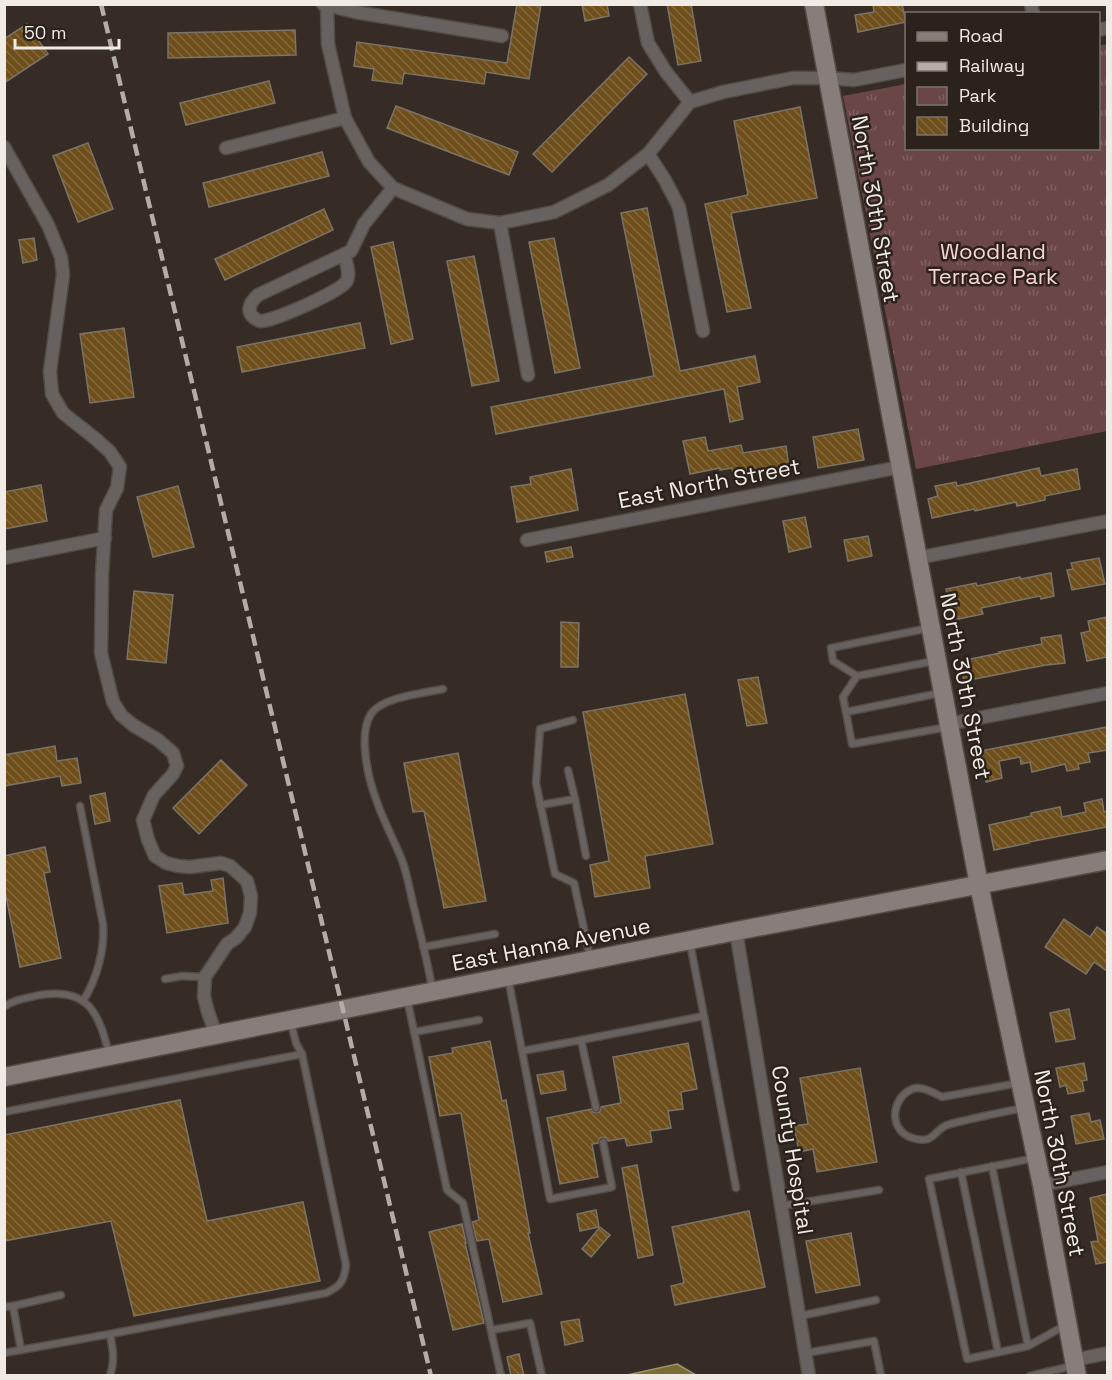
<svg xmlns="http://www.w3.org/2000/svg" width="1112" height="1380" viewBox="0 0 1112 1380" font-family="'Space Grotesk',sans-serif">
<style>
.park{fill:url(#park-tufts)}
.water{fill:#7a6c32;stroke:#9e9268;stroke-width:1.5}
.building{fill:url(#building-back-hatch);stroke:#7b7368;stroke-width:1.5}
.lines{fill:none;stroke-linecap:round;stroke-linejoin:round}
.lane-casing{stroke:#544b44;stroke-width:9}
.street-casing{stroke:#544b44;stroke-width:15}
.secondary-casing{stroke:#544b44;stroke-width:21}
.lane{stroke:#67615f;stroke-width:6}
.street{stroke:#67615f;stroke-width:12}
.secondary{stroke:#877d7a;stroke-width:18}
.rail{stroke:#b4ada7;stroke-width:4.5;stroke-dasharray:12 6;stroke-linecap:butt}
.labels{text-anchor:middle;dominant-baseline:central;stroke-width:5;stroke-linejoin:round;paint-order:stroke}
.street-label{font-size:22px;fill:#f1ebe6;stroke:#2c221c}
.park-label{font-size:22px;fill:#f9d2d3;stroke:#2c221c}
</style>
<defs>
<pattern id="park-tufts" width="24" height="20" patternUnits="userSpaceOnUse" patternTransform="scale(1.5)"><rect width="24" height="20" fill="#6a4647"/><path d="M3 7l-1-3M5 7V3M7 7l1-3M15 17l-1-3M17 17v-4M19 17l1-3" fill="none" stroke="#806162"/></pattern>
<pattern id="building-back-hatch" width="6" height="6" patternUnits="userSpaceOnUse" patternTransform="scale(1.5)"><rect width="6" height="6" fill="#6e4e1a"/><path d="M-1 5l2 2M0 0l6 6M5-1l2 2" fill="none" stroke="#83683b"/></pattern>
</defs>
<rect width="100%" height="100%" fill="#362c25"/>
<path class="park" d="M1107,44V431L916,469L843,96L906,84V148H1098L1099,46Z"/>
<path class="water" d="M677,1364L696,1375H627Z"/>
<g class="building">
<path d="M517,4H541L529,79L486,72L484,84L404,73L402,84L372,80L374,69L354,66L357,42L507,63Z"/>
<path d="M582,4H607L609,16L585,21Z"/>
<path d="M667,4H691L701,61L678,65Z"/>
<path d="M873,4H902L906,22L858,32L855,15L874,12Z"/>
<path d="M27,24L48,54L4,83V39Z"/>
<path d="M295,30L296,55L168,58V33Z"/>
<path d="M629,57L647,74L552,172L533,154Z"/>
<path d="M269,81L275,103L186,125L180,103Z"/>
<path d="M396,106L518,152L509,175L387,128Z"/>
<path d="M800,107L817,198L731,213L751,308L727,312L705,204L748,195L734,121Z"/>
<path d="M88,143L113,209L78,222L53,156Z"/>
<path d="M322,152L329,176L209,207L203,183Z"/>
<path d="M647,208L680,371L755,356L760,382L737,387L743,419L730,422L724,389L496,434L491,407L654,376L621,213Z"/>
<path d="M324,209L333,230L225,280L215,259Z"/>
<path d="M34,238L37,260L23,263L19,240Z"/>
<path d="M554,238L580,368L555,373L529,242Z"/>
<path d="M393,242L413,339L391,344L371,247Z"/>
<path d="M474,256L499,381L472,386L447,261Z"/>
<path d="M360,323L365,348L242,372L237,347Z"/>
<path d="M124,328L134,397L90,403L80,334Z"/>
<path d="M858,429L864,460L818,468L813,437Z"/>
<path d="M705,437L708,451L741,445L743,453L786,446L789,468L734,478L732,468L720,470V468L690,474L683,441Z"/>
<path d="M1039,468L1041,476L1077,469L1080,489L1045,496V500L1017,506L1016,502L975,511L974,509L932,518L928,499L938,496L935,486L956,482L957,486Z"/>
<path d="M571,469L578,510L517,522L511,487L531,484L530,477Z"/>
<path d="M41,485L47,521L4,529V492Z"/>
<path d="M178,486L194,547L153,557L137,497Z"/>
<path d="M805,517L811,547L789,552L783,521Z"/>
<path d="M868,536L872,556L848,561L844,540Z"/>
<path d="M571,547L573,557L547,562L545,552Z"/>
<path d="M1099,558L1105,584L1072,590L1067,570L1073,569L1071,563Z"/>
<path d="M1051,573L1054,596L1041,599L1040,596L981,608L983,614L953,620L946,589L976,583L977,586L1020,577L1021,579Z"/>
<path d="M134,591L173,595L166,663L127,659Z"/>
<path d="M1107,617V657L1087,661L1081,633L1090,631L1088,621Z"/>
<path d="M561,622L579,623L578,667H561Z"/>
<path d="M1061,635L1065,663L1046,665L964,681L960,661L1000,653L999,652L1042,644L1041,638Z"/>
<path d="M758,677L767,723L747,726L738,680Z"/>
<path d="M685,694L713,844L645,856L650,888L595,897L590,865L609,861L583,712Z"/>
<path d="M1107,727V750L1088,753L1090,762L1078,764L1079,769L1067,771L1065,764L1032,772L1030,762L1021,764L1020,757L999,761L1002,778L986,782L980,751Z"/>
<path d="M55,746L57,761L77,758L81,783L62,786L60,776L4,786V755Z"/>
<path d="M458,753L486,901L444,908L424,811L413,812L404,763Z"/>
<path d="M221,760L247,785L199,834L173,808Z"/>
<path d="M105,793L110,821L95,824L90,796Z"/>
<path d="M1102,799L1104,812L1107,811V827L1029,842V843L994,850L989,825L1031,816V813L1060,807L1062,817L1086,812L1084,803Z"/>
<path d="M45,847L50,872L44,873L61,958L20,967L4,886V856Z"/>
<path d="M223,878L228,923L167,933L159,886L182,883L184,895L213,891L211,880Z"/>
<path d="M1064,919L1090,937L1097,927L1107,934V971L1094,962L1086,974L1045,947Z"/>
<path d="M1069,1009L1075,1039L1056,1042L1050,1013Z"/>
<path d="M490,1041L502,1101L506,1100L530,1233H528L542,1294L503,1302L489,1239L477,1241L472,1222L479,1220L461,1113L440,1116L429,1057L453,1053L452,1048Z"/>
<path d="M688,1043L697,1089L681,1092L683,1109L668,1111L671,1128L650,1131L652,1142L627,1146L625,1138L608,1141L605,1137L600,1138L598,1143L592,1144L598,1177L560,1184L547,1118L591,1109L593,1112L597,1113L600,1111L601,1107L621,1103L613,1057Z"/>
<path d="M1084,1063L1087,1080L1082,1081L1084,1091L1068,1094L1066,1085L1060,1087L1056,1068Z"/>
<path d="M860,1068L877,1162L817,1172L813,1149L799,1152L794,1126L808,1124L800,1078Z"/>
<path d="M563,1071L566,1090L541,1094L537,1075Z"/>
<path d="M180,1100L207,1221L303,1202L320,1281L134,1316L111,1221L4,1241V1135Z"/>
<path d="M1089,1113L1091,1122L1100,1120L1104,1139L1076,1144L1071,1116Z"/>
<path d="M637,1165L653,1255L638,1258L622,1168Z"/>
<path d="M1107,1194V1262L1096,1264L1091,1242L1098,1241L1090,1198Z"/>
<path d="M596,1210L599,1227L580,1231L577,1214Z"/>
<path d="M749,1211L765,1287L675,1305L671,1286L684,1283L672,1227Z"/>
<path d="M462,1224L466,1243H465L484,1323L453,1330L429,1232Z"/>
<path d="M600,1227L610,1235L591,1257L582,1249Z"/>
<path d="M851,1233L860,1285L816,1293L806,1241Z"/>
<path d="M579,1319L583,1341L565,1345L561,1322Z"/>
<path d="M519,1354L524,1376H511L507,1357Z"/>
</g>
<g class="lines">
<g class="lane-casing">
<g id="lane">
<path d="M929,628L831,648L833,661L857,676L934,661"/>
<path d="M940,693L846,712L852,744L948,727"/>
<path d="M846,712L843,697L857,676"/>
<path d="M573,720L540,729L536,783L555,874L574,883L590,957"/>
<path d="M568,770L575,799"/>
<path d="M540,805L575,799L586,856"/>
<path d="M80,806L103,924C105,949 97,979 83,1001"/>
<path d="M423,947L495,934"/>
<path d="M508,977L550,1199L612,1187L603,1142"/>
<path d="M165,979L182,976L205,977"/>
<path d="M432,988C428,963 421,937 415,912C411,896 408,878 403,863C395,841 383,821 376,799C368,778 358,734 371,714C382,697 424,693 443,689"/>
<path d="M407,998L447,1190L463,1203L501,1376"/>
<path d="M4,1007C14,999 28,998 40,995C89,987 99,1014 109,1054"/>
<path d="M704,1016L736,1188"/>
<path d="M414,1032L479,1020"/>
<path d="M522,1051L581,1040"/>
<path d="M1019,1083L942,1097C935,1093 924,1087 916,1088C897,1092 888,1118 902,1132C908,1138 920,1141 928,1139C935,1136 939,1128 947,1125C972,1118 998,1113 1024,1108"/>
<path d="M596,1108L581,1040L704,1016L690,943"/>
<path d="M4,1112L302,1054"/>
<path d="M1035,1158L929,1179L967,1359L1028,1346L1066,1325"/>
<path d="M992,1166L1028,1346"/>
<path d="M961,1172L998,1352"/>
<path d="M781,1206L879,1190"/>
<path d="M13,1306L61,1295"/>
<path d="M4,1307L13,1306L21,1350"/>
<path d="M800,1316L876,1300"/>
<path d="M492,1330L530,1323L542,1376"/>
<path d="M110,1334L326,1293C341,1286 344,1281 346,1265L302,1054L296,1043L291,1023"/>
<path d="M4,1353L110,1334C113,1349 115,1361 110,1376"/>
<path d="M806,1353L874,1341L881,1376"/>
<path d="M1030,1376L1072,1366"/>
</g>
</g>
<g class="street-casing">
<g id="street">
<path d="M323,4L355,12L502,36"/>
<path d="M327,4L328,44L345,118L369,162L393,188L467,219L500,223L554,212L608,185L648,154L690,102L723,92L793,78H827L854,80L906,70"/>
<path d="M640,4L648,43L666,72L690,102"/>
<path d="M1031,4L1033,14"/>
<path d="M1098,30L1108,28"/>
<path d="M4,147L48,225L61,257L63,275L50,371L52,394L63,413L97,440L110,452L120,467L117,488L106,510L102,574L101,653L113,702L121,715L133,725L158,740L173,753L177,766L173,774L154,795L143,820L148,840L155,856L166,863L178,866L190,867L221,863L230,866L247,881L251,896L250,913L245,927L236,938L227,944L205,977L204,997L208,1012L216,1035"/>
<path d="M226,148L345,118"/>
<path d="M648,154L665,180L679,207L703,331"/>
<path d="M500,223L528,375"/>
<path d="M344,254C346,262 351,275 346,282C339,292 272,322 260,321C256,320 254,318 252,316C246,308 252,301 258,295L351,251L364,224L393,188"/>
<path d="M527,540L900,467"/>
<path d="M4,558L105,538"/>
<path d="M917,558L1108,521"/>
<path d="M948,724L1108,693"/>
<path d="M736,931L809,1376"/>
<path d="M1042,1185L1108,1172"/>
<path d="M1074,1360L1108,1353"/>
</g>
</g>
<g class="secondary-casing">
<g id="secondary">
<path d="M814,4L979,885L1042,1185L1077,1376"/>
<path d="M4,1077L736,931L1108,860"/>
</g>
</g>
<use href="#lane" class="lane"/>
<use href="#street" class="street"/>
<use href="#secondary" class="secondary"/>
<path class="rail" d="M101,4L431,1376"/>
</g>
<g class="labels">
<g class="street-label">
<text transform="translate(876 209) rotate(80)">North 30th Street</text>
<text transform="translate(709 483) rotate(-11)">East North Street</text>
<text transform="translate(966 686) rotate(79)">North 30th Street</text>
<text transform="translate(551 944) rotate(-11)">East Hanna Avenue</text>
<text transform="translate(793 1150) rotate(81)">County Hospital</text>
<text transform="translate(1060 1163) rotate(79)">North 30th Street</text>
</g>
<g class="park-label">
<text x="993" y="251">Woodland<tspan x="993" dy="25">Terrace Park</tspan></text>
</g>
</g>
<rect width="1112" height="1380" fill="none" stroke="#f1ebe6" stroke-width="12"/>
<rect x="905" y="12" width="195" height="138" fill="#2c221c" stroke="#7b726d" stroke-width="1.5"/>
<rect x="917" y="32" width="30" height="9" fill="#877d7a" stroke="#7b726d" stroke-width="1.5"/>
<text x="959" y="42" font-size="18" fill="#f1ebe6">Road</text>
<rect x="917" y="62" width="30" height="9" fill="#b4ada7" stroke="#7b726d" stroke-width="1.5"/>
<text x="959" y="72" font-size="18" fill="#f1ebe6">Railway</text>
<rect x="917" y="87" width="30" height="18" fill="url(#park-tufts)" stroke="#7b726d" stroke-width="1.5"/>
<text x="959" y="102" font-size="18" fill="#f1ebe6">Park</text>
<rect x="917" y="117" width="30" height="18" fill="url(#building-back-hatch)" stroke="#7b726d" stroke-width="1.5"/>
<text x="959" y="132" font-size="18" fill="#f1ebe6">Building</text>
<path d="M15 39v9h104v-9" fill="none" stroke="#f1ebe6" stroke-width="3"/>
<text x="24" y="39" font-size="18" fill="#f1ebe6" stroke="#2c221c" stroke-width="4.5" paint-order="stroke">50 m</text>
</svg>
